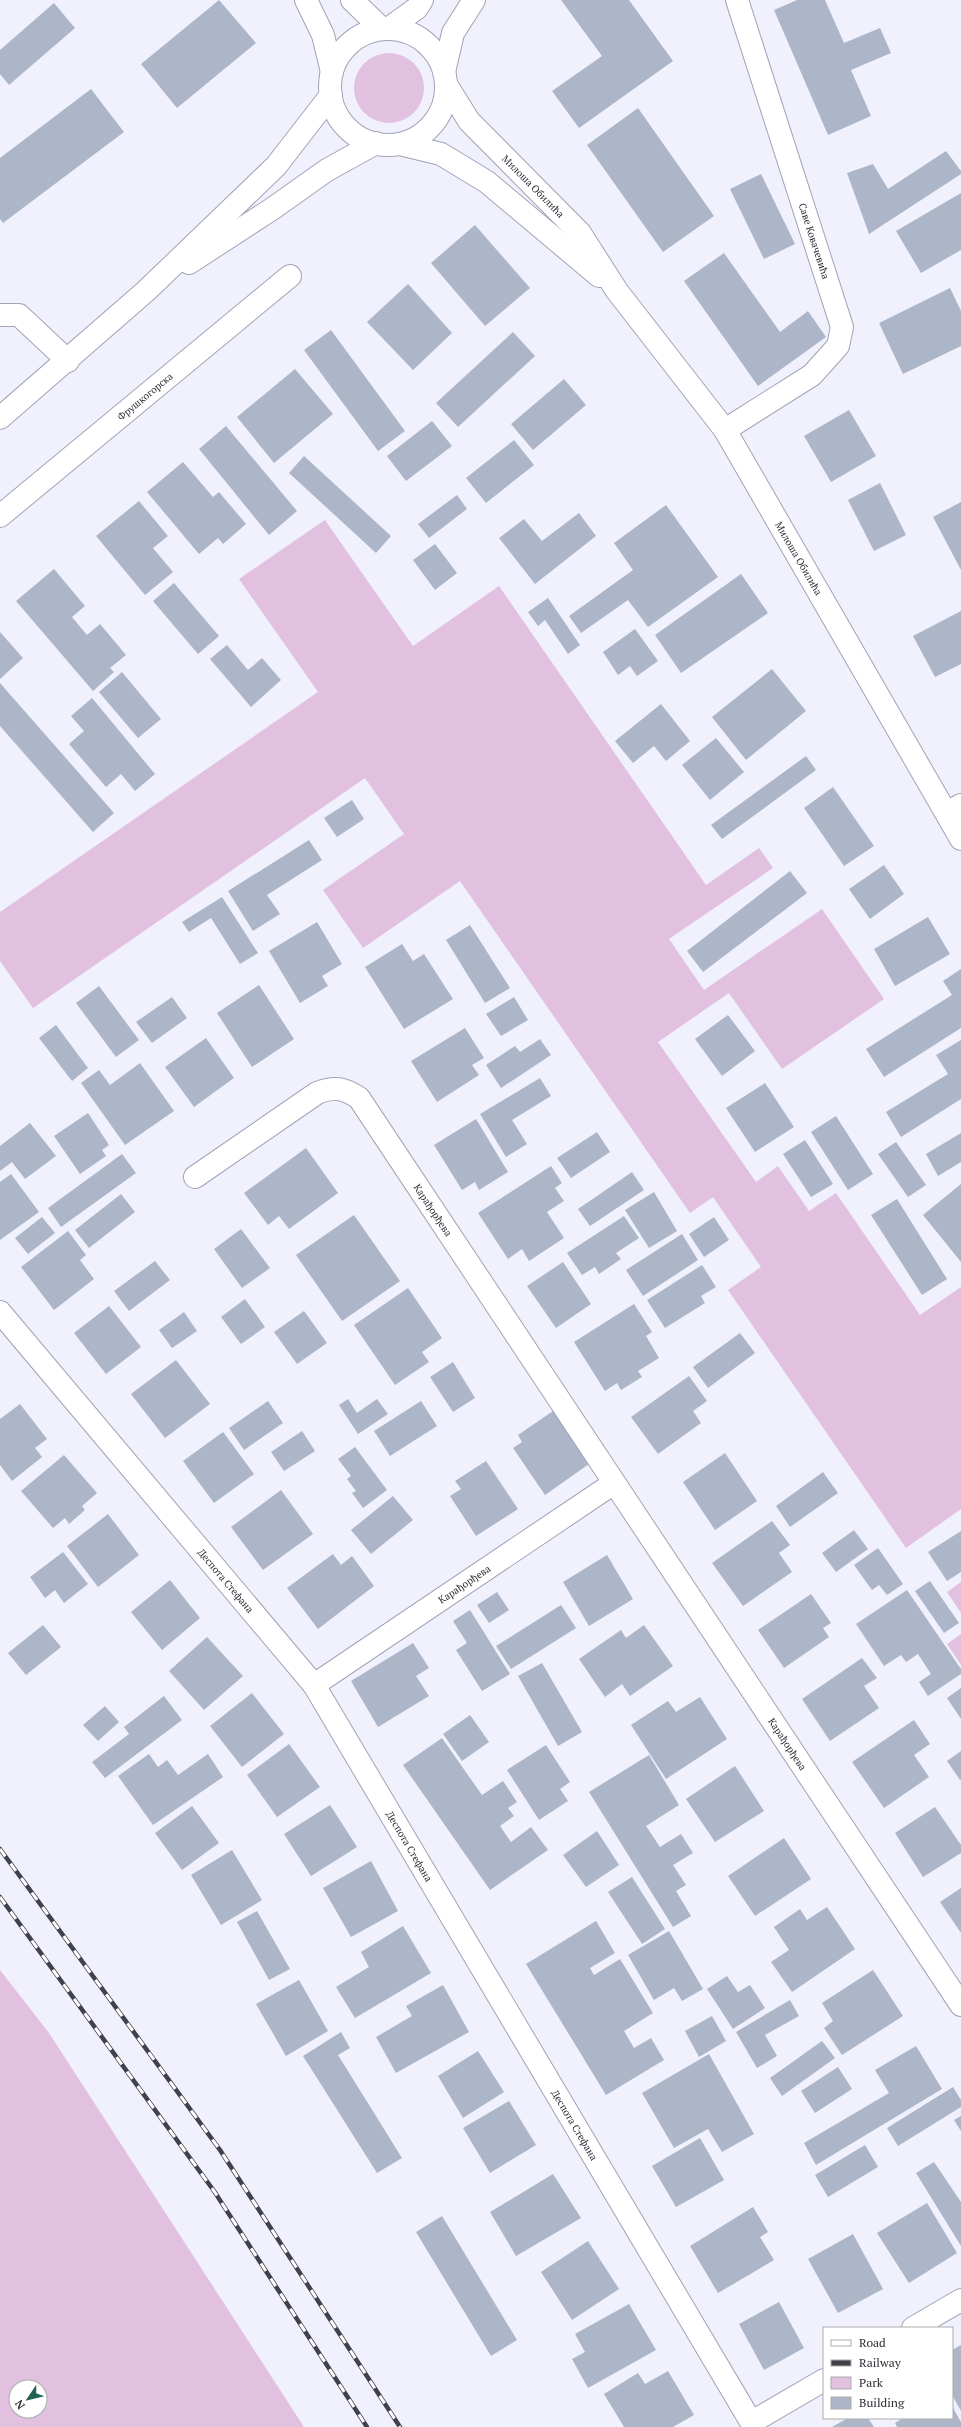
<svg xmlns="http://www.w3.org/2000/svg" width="961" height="2427" viewBox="0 0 961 2427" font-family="'PT Serif',serif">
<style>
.green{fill:#e1c0e0;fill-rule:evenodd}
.building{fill:#acb6c8}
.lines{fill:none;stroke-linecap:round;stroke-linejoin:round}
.street-casing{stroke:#a1a3b6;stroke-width:24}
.secondary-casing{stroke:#a1a3b6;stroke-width:24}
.street{stroke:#fff;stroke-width:22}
.secondary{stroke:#fff;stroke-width:22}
.rail-casing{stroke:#41414a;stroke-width:4.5}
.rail{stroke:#fff;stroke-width:3;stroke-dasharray:9;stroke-linecap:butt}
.labels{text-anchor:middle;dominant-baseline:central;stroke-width:3.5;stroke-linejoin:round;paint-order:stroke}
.street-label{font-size:10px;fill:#2c2c34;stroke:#fff}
</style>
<rect width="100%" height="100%" fill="#f0f1fd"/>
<g class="green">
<circle cx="389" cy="88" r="35"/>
<path d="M325,520L413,646L499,586L706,885L759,848L773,868L669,939L704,990L822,909L884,999L782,1069L729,993L658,1042L756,1182L778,1166L809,1211L836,1193L920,1315L961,1287V1509L906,1548L728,1290L761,1267L713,1197L690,1213L460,881L363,948L323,890L404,834L365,778L33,1008L0,961V912L318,692L239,579Z"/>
<path d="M961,1582V1613L947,1592Z"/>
<path d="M961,1634V1665L947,1644Z"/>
<path d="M0,1970L49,2033L304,2427H0ZM16,2387H40V2411H16Z"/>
</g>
<g class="building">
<path d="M219,0L256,43L177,108L141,64Z"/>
<path d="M561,0H629L673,61L579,128L552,91L602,56Z"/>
<path d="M797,0H825L844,43L880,28L891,53L851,70L871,116L828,135L774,10Z"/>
<path d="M54,3L75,28L9,85L0,74V50Z"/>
<path d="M91,89L124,132L3,223L0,219V158Z"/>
<path d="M638,108L714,216L663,252L587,145Z"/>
<path d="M946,151L961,171V174L869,234L847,173L873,164L888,189Z"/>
<path d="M761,174L795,244L764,259L730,189Z"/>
<path d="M961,193V250L921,273L896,231Z"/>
<path d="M475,225L530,288L485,326L431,263Z"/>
<path d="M724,253L780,332L808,311L826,337L758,386L684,281Z"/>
<path d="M408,284L452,333L413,370L367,322Z"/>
<path d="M950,288L961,311V346L903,374L879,323Z"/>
<path d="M331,330L405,431L378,451L304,350Z"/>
<path d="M513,332L535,356L458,427L436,403Z"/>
<path d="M295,369L333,414L274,463L237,417Z"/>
<path d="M564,379L586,405L533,450L511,424Z"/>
<path d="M849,410L876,456L831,482L804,436Z"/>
<path d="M432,421L452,446L406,481L387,456Z"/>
<path d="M226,426L297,511L269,535L199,449Z"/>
<path d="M514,440L534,465L486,503L466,478Z"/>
<path d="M304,456L391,536L376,553L289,473Z"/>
<path d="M183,462L213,497L219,492L246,524L223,544L218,538L199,554L147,492Z"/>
<path d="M880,483L906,535L874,551L848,500Z"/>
<path d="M457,495L467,509L429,538L418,524Z"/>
<path d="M139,501L168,536L153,548L173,572L145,595L96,536Z"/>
<path d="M961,502V570L933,517Z"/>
<path d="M666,505L718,577L648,627L628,600L581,633L569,616L633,570L614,543Z"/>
<path d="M579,513L596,536L535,584L499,538L524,519L542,541Z"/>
<path d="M435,544L457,573L435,590L413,560Z"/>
<path d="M54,569L85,606L72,617L87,635L100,624L126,655L110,668L114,672L93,691L16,601Z"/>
<path d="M741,574L768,613L681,673L655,635Z"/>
<path d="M174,583L219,636L198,654L153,601Z"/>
<path d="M548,598L580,645L568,654L545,620L538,626L528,612Z"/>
<path d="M961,611V664L935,677L913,636Z"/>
<path d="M635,629L658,661L637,676L630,666L618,675L603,652Z"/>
<path d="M0,632L23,658L0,679Z"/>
<path d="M227,645L248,670L262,658L281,680L251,707L210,659Z"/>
<path d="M772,669L806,711L746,760L712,717Z"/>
<path d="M122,672L161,719L138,738L99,692Z"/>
<path d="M0,683L114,813L93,832L0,726Z"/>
<path d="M92,698L155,774L135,791L121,774L106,787L69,744L84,731L71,716Z"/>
<path d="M661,704L690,741L666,761L654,746L633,763L615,741Z"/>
<path d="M716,738L744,772L710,800L682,765Z"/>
<path d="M806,756L816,770L722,839L711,825Z"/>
<path d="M833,787L874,846L844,866L804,808Z"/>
<path d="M352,800L364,819L337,837L324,818Z"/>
<path d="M309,840L322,860L267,895L280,914L253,931L228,891Z"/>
<path d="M884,865L904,894L870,919L849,889Z"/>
<path d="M790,871L807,893L703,972L687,951Z"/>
<path d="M222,897L258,953L240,964L211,918L189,932L182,922Z"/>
<path d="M928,917L950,954L895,986L874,949Z"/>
<path d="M317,922L342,964L322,976L328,986L300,1003L269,951Z"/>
<path d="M470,925L510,988L485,1003L446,940Z"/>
<path d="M402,944L413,961L424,954L453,999L404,1029L365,967Z"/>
<path d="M961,969V1028L884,1077L866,1049L952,995L943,981Z"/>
<path d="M259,985L294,1039L252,1067L217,1013Z"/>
<path d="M99,986L139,1040L116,1057L76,1003Z"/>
<path d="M172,997L187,1018L152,1043L136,1022Z"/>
<path d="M514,997L528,1020L501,1036L486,1014Z"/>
<path d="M728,1015L755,1051L722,1076L695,1039Z"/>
<path d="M56,1025L88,1068L72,1081L39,1038Z"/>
<path d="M465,1028L484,1058L472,1065L479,1075L437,1102L411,1061Z"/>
<path d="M206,1038L234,1078L194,1107L165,1067Z"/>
<path d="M540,1039L551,1055L501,1088L486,1065L515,1046L520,1052Z"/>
<path d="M961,1040V1099L901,1137L886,1112L948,1074L936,1055Z"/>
<path d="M140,1063L174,1111L125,1145L81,1083L99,1070L110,1085Z"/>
<path d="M540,1078L551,1096L512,1120L527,1144L506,1157L480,1114Z"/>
<path d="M765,1083L794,1127L755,1152L726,1108Z"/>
<path d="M88,1113L109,1145L102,1150L106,1156L80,1174L54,1136Z"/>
<path d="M836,1116L873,1174L848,1190L811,1132Z"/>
<path d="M476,1119L508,1172L479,1190L475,1182L462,1190L434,1145Z"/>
<path d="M30,1123L56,1156L25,1179L12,1162L0,1171V1146Z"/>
<path d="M597,1132L610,1152L571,1178L557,1158Z"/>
<path d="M961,1133V1162L938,1176L926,1154Z"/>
<path d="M805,1140L833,1184L811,1197L783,1154Z"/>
<path d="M896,1142L926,1185L908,1197L878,1154Z"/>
<path d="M306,1148L338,1193L289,1229L279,1216L268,1225L244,1193Z"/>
<path d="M122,1154L136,1173L61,1227L48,1208Z"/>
<path d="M551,1166L562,1183L555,1188L564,1201L547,1212L564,1238L529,1261L522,1249L508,1259L478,1213Z"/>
<path d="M632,1172L644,1190L590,1226L578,1209Z"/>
<path d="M11,1174L39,1212L0,1240V1182Z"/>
<path d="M961,1184V1262L923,1215Z"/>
<path d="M654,1192L677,1231L649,1248L625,1210Z"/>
<path d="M121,1194L135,1212L89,1248L75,1230Z"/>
<path d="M897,1199L947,1279L922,1295L871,1215Z"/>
<path d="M354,1215L400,1281L342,1321L296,1255Z"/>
<path d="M624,1216L639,1238L616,1253L621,1259L599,1274L595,1267L582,1275L567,1253Z"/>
<path d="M42,1217L55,1233L28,1254L15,1238Z"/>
<path d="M714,1217L729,1240L704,1257L689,1234Z"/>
<path d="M241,1229L270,1268L242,1288L214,1249Z"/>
<path d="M68,1231L86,1255L80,1260L94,1279L54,1310L21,1267Z"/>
<path d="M682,1234L698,1260L643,1296L626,1270Z"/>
<path d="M155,1261L170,1280L129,1311L114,1291Z"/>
<path d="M563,1262L591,1304L556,1328L527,1286Z"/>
<path d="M702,1265L716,1287L701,1296L705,1303L665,1328L647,1300Z"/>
<path d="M408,1288L442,1338L422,1352L429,1362L395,1385L354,1325Z"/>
<path d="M245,1299L265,1327L241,1344L221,1317Z"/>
<path d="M634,1304L652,1332L646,1336L659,1358L638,1371L642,1377L621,1390L617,1383L605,1391L574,1342Z"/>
<path d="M109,1306L141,1347L106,1374L74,1333Z"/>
<path d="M304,1311L327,1343L297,1364L274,1332Z"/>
<path d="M184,1312L197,1331L172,1348L159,1330Z"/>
<path d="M740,1333L755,1353L708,1388L693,1367Z"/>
<path d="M176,1360L210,1404L165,1438L131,1394Z"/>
<path d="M453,1362L475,1398L453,1412L430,1377Z"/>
<path d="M689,1376L707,1401L693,1411L701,1423L658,1454L631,1417Z"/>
<path d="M348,1399L357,1413L377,1399L388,1414L358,1434L339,1405Z"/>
<path d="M268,1401L283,1423L244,1450L229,1428Z"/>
<path d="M421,1401L437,1426L390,1456L374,1431Z"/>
<path d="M20,1404L47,1439L35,1448L42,1457L12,1481L0,1465V1419Z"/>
<path d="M553,1411L589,1464L545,1495L513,1448L522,1442L518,1435Z"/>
<path d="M302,1431L315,1451L284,1471L271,1452Z"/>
<path d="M223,1432L254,1474L214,1503L183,1461Z"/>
<path d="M355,1447L387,1490L363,1508L352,1493L356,1491L347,1479L351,1476L338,1459Z"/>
<path d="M725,1453L757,1501L715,1530L683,1482Z"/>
<path d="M64,1455L97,1493L82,1506L85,1510L69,1524L65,1518L53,1528L21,1491Z"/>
<path d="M486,1461L518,1509L476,1536L450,1496L461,1489L455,1481Z"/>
<path d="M823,1472L838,1493L790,1527L776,1506Z"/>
<path d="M281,1490L313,1534L263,1570L231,1527Z"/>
<path d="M393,1496L413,1520L371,1554L351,1530Z"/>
<path d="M108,1514L139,1555L98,1587L67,1546Z"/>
<path d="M772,1521L790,1545L779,1553L792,1572L743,1606L712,1563Z"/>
<path d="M854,1530L868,1549L836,1572L822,1553Z"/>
<path d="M961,1531V1572L947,1581L928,1552Z"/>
<path d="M878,1548L903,1584L887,1595L879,1585L872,1590L854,1565Z"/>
<path d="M63,1552L88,1584L64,1603L55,1590L45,1598L30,1577Z"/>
<path d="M333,1554L341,1565L352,1556L374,1586L318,1629L287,1588Z"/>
<path d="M607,1555L633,1599L589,1626L563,1582Z"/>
<path d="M170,1580L200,1618L162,1650L131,1612Z"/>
<path d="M930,1581L959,1623L944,1633L915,1591Z"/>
<path d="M907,1590L961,1669V1674L928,1696L919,1682L931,1674L918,1654L906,1662L901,1655L884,1666L856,1624Z"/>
<path d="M497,1592L509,1610L489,1623L477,1605Z"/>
<path d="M811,1594L831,1623L823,1628L829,1637L784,1668L758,1630Z"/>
<path d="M561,1605L576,1628L511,1669L496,1646Z"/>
<path d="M470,1610L510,1674L482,1691L456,1650L467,1643L453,1621Z"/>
<path d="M43,1625L61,1647L26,1675L8,1653Z"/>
<path d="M644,1625L673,1666L630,1696L622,1684L605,1697L579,1659L621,1630L626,1638Z"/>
<path d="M207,1637L243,1676L204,1710L169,1671Z"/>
<path d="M413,1643L429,1668L416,1676L429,1696L378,1727L351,1681Z"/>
<path d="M862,1658L877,1678L864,1686L879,1708L830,1741L802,1699Z"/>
<path d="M542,1663L582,1732L558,1746L518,1676Z"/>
<path d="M961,1688V1719L947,1698Z"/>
<path d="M252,1693L284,1734L242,1767L210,1726Z"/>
<path d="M164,1696L182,1720L105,1778L92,1762L129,1734L124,1727Z"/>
<path d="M700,1697L727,1739L666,1779L631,1725L668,1701L676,1712Z"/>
<path d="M105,1706L119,1722L98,1741L83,1725Z"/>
<path d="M470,1715L489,1742L462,1761L443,1734Z"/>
<path d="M914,1720L930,1744L914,1755L929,1777L884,1808L852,1762Z"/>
<path d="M442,1738L482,1795L503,1781L517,1802L508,1808L514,1816L500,1826L511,1842L531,1827L548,1850L490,1890L403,1765Z"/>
<path d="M289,1744L320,1787L277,1817L247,1775Z"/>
<path d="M546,1745L570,1782L560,1789L568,1801L539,1820L507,1770Z"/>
<path d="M961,1751V1779L960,1780L947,1761Z"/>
<path d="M149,1754L158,1767L167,1760L178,1775L208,1754L223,1777L153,1825L118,1776Z"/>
<path d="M649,1755L679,1805L646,1826L660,1847L681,1834L693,1853L673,1865L686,1885L676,1891L691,1916L673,1927L589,1792Z"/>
<path d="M735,1766L764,1811L715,1842L686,1799Z"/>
<path d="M330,1805L357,1847L311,1876L284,1834Z"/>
<path d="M192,1806L219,1843L182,1870L155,1833Z"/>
<path d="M935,1807L961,1845V1853L923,1877L895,1833Z"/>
<path d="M597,1831L619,1865L586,1887L563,1855Z"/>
<path d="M784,1838L811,1879L755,1916L728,1876Z"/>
<path d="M232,1850L262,1900L221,1925L191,1875Z"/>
<path d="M371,1861L398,1911L351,1937L323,1888Z"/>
<path d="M632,1877L665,1929L642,1944L608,1892Z"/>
<path d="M961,1888V1933L940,1902Z"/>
<path d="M827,1907L855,1949L792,1992L771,1962L789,1950L774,1927L800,1909L807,1920Z"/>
<path d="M257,1911L290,1969L269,1980L237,1922Z"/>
<path d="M596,1921L615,1953L590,1968L594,1975L620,1959L653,2013L624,2031L634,2048L651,2038L664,2060L606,2095L526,1964Z"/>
<path d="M403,1926L431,1973L355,2018L336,1987L369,1967L361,1952Z"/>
<path d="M669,1931L703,1989L682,2001L674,1988L654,2000L628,1955Z"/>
<path d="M873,1970L903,2016L842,2055L824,2028L833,2021L822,2003Z"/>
<path d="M727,1976L738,1992L750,1985L765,2008L733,2029L707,1989Z"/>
<path d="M299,1980L328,2031L286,2056L256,2004Z"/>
<path d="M443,1985L469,2032L396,2073L376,2037L412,2016L406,2006Z"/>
<path d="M790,2000L799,2016L765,2035L777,2056L757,2068L736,2032Z"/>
<path d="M712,2016L726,2041L699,2057L685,2031Z"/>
<path d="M341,2032L350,2048L338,2055L402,2158L377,2173L303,2056Z"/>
<path d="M822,2041L835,2058L782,2096L770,2078Z"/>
<path d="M916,2046L942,2089L816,2165L804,2143L889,2093L875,2070Z"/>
<path d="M478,2051L504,2092L463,2118L438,2076Z"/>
<path d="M709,2054L754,2134L722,2152L708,2129L674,2148L642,2093Z"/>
<path d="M838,2067L852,2089L815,2113L801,2091Z"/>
<path d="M953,2087L961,2100V2107L898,2146L887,2128Z"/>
<path d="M509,2101L536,2145L490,2173L463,2128Z"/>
<path d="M961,2116V2131L954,2120Z"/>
<path d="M700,2138L724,2180L676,2207L652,2166Z"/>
<path d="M865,2145L878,2167L828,2197L815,2175Z"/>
<path d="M934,2162L961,2202V2246L916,2173Z"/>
<path d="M553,2174L581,2218L516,2256L490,2212Z"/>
<path d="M927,2203L957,2253L909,2283L877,2233Z"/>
<path d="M753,2207L768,2232L760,2237L774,2260L718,2293L690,2246Z"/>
<path d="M442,2216L517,2340L491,2356L416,2232Z"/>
<path d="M853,2234L883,2289L838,2313L808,2259Z"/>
<path d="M588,2241L619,2289L572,2320L541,2272Z"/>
<path d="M779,2302L804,2348L764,2370L739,2324Z"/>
<path d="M629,2304L656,2350L588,2388L572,2359L585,2352L575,2334Z"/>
<path d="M961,2345V2411L952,2395V2350Z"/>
<path d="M668,2371L694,2415L673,2427H624L604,2394L638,2373L645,2384Z"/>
<path d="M952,2406L961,2422V2427H897L895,2423L903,2418H952Z"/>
<path d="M848,2418H868L874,2427H832Z"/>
</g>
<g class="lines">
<g class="street-casing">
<g id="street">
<path d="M0,315H19L68,361"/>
<path d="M725,430L812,375L838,346L842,327L737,0"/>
<path id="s1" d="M0,516L290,276"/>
<path d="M947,813L961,805"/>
<path id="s2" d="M195,1177L317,1093C334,1086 344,1088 359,1098L961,2005"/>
<path id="s3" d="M0,1312L314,1685L754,2427"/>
<path id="s4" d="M314,1685L614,1483"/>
<path d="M913,2328L961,2300"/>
<path d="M752,2422L824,2380"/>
</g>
</g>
<g class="secondary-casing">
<g id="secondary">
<path d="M306,0L323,35L332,72"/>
<path d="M352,0L382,29"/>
<path d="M388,29L417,8L422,0"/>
<circle cx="388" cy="87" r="58"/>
<path d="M444,72L453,33L474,0"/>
<path id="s5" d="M446,84L469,121L580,233L617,291L725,430L961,839"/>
<path d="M400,144L441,154L487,182L599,276"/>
<path d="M189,263L272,209L327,170L376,143"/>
<path d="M0,418L146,291L276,166L331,95"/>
</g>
</g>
<use href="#street" class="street"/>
<use href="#secondary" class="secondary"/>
<g class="rail-casing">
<g id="rail">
<path d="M0,1849L220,2150L400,2427"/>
<path d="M0,1897L214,2191L367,2427"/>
</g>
</g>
<use href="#rail" class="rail"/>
</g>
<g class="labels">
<g class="street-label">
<text stroke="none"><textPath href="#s5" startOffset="135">Милоша Обилића</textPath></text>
<text transform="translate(814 241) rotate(72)">Саве Ковачевића</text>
<text stroke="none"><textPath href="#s1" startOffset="188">Фрушкогорска</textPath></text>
<text stroke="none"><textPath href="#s5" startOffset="594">Милоша Обилића</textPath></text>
<text stroke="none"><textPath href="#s2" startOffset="327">Карађорђева</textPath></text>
<text stroke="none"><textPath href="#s3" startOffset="351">Деспота Стефана</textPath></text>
<text stroke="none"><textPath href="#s4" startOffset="181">Карађорђева</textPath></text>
<text stroke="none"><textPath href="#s2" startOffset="968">Карађорђева</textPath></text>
<text stroke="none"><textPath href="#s3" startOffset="675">Деспота Стефана</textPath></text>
<text stroke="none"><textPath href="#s3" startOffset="999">Деспота Стефана</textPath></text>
</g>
</g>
<rect x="823" y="2327" width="130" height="92" fill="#ffffff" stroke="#ababae"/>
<rect x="831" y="2340" width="20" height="6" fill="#ffffff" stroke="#ababae"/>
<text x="859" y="2347" font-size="12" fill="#2c2c34">Road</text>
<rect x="831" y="2360" width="20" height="6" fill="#41414a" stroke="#ababae"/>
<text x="859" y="2367" font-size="12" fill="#2c2c34">Railway</text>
<rect x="831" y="2377" width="20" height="12" fill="#e1c0e0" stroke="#ababae"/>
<text x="859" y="2387" font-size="12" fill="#2c2c34">Park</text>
<rect x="831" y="2397" width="20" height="12" fill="#acb6c8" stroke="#ababae"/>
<text x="859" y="2407" font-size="12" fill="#2c2c34">Building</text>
<g transform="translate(28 2399) rotate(235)"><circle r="19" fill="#ffffff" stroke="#ababae"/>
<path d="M0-3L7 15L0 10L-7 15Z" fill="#216251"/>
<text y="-6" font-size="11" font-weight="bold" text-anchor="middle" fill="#2c2c34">N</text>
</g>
</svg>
